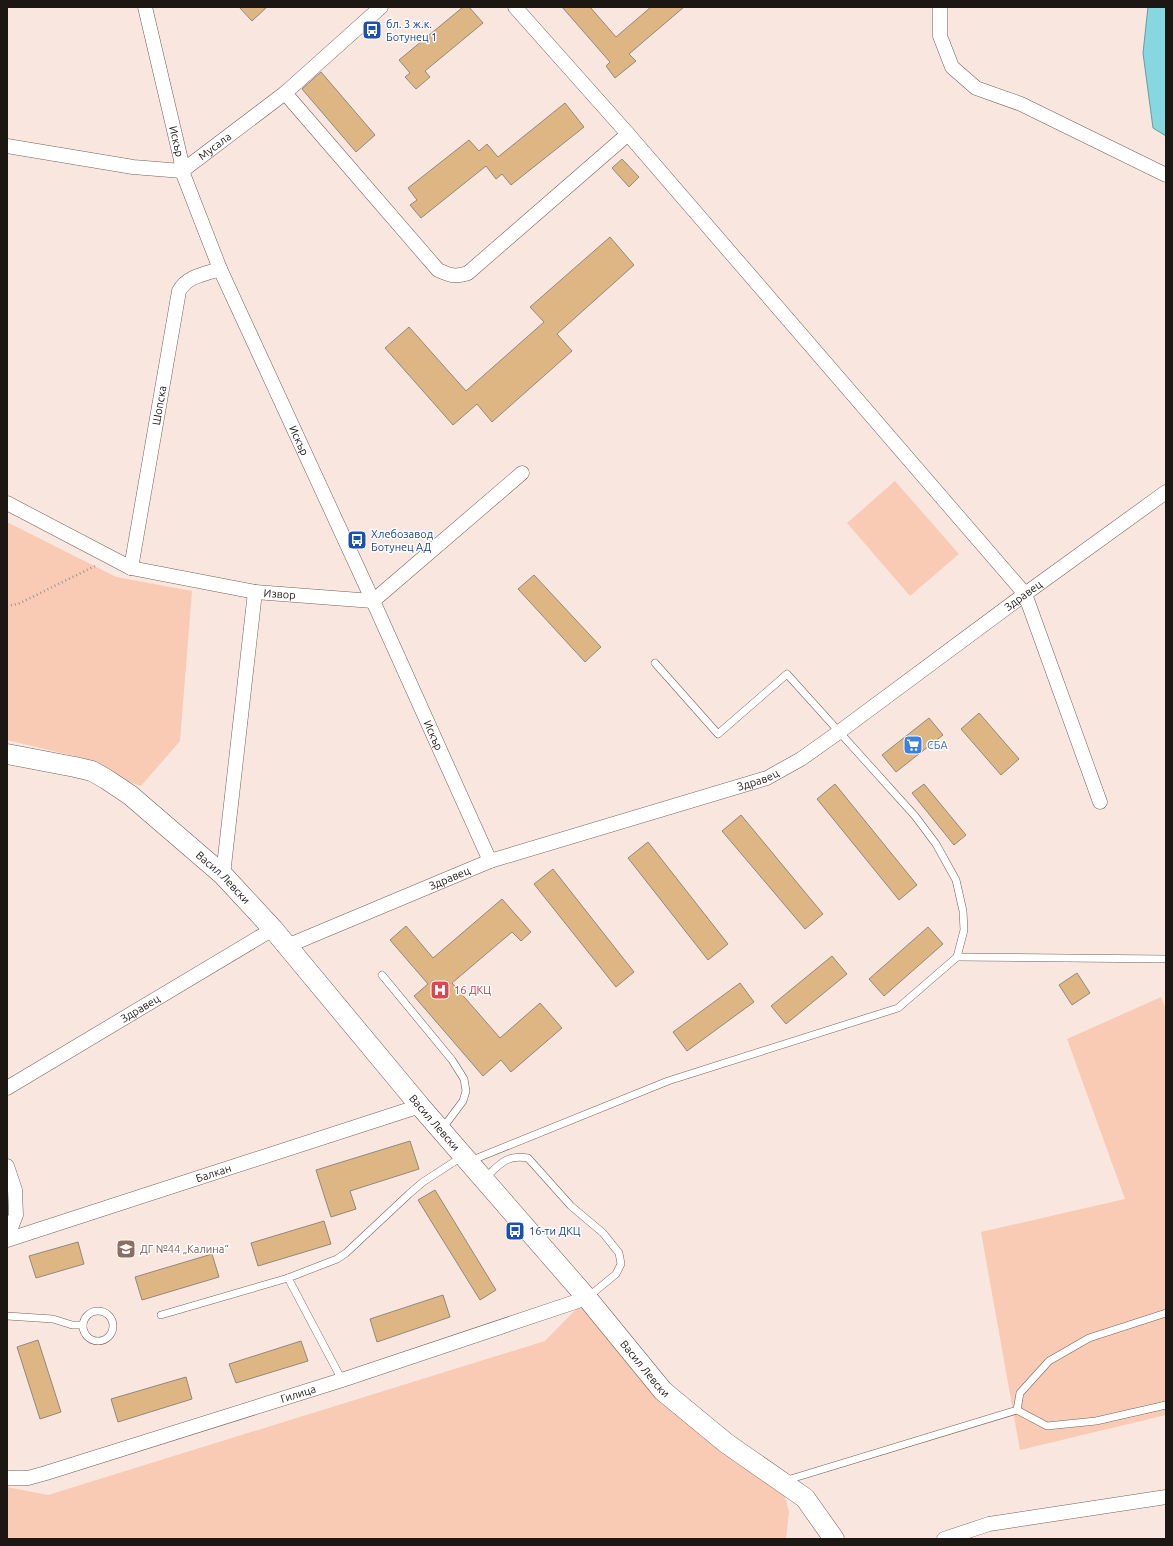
<svg xmlns="http://www.w3.org/2000/svg" width="1173" height="1546" viewBox="0 0 1173 1546" font-family="Ubuntu,sans-serif">
<style>
.green{fill:#f9cab4}
.water{fill:#86d7df;stroke:#669da2}
.building{fill:#deb684;stroke:#92887b}
.lines{fill:none;stroke-linecap:round;stroke-linejoin:round}
.lane-casing{stroke:#71625b;stroke-width:8}
.street-casing{stroke:#71625b;stroke-width:15}
.secondary-casing{stroke:#71625b;stroke-width:21}
.path{stroke:#a2958f;stroke-width:2.5;stroke-dasharray:1 3;stroke-linecap:butt}
.lane{stroke:#fff;stroke-width:7}
.street{stroke:#fff;stroke-width:14}
.secondary{stroke:#fff;stroke-width:20}
.labels{text-anchor:middle;dominant-baseline:central;stroke-width:3;stroke-linejoin:round;paint-order:stroke}
.transit-label{font-size:11px;fill:#164399;stroke:#fff;text-anchor:start}
.street-label{font-size:11px;fill:#1d1714;stroke:#fff}
.shop-label{font-size:11px;fill:#366cbe;stroke:#fff;text-anchor:start}
.health-label{font-size:11px;fill:#be3a42;stroke:#fff;text-anchor:start}
.education-label{font-size:11px;fill:#785e54;stroke:#fff;text-anchor:start}
</style>
<rect width="100%" height="100%" fill="#f9e7df"/>
<g class="green">
<path d="M895,481L959,554L910,596L847,523Z"/>
<path d="M7,522L116,577L192,591L180,741L141,786L119,779L87,759L7,740Z"/>
<path d="M1161,997L1166,1009V1415L1020,1450L981,1232L1125,1199L1067,1039Z"/>
<path d="M587,1298L663,1391L781,1482L789,1512L786,1539H7V1487L48,1495L545,1341Z"/>
</g>
<path class="water" d="M1148,7H1166V136L1153,128L1143,53Z"/>
<g class="building">
<path d="M239,7H267L252,21Z"/>
<path d="M463,7H469L483,23L425,71L430,77L416,89L405,77L410,73L399,60Z"/>
<path d="M562,7H590L616,37L651,7H684L629,54L636,61L615,78L606,66L610,62Z"/>
<path d="M321,72L375,135L356,152L302,89Z"/>
<path d="M565,103L584,127L511,185L502,174L496,179L486,166L421,218L410,205L417,200L408,188L469,140L479,151L487,144L498,157Z"/>
<path d="M622,159L639,177L629,187L612,168Z"/>
<path d="M610,237L634,265L557,334L572,351L492,422L477,404L453,425L385,348L409,327L466,391L544,322L530,307Z"/>
<path d="M534,575L601,647L585,662L518,589Z"/>
<path d="M979,713L1019,759L1001,775L961,729Z"/>
<path d="M929,718L943,735L896,772L882,755Z"/>
<path d="M835,784L917,885L899,900L817,799Z"/>
<path d="M924,784L966,835L954,845L912,793Z"/>
<path d="M741,815L823,914L805,929L722,831Z"/>
<path d="M648,842L728,944L708,960L628,858Z"/>
<path d="M553,869L634,972L616,987L534,884Z"/>
<path d="M502,899L531,932L521,941L512,932L452,983L500,1038L540,1003L562,1028L511,1072L501,1060L483,1076L414,996L428,984L390,940L406,926L433,958Z"/>
<path d="M928,927L943,944L884,996L869,979Z"/>
<path d="M832,956L847,974L786,1024L771,1006Z"/>
<path d="M1077,973L1090,993L1072,1005L1059,985Z"/>
<path d="M740,983L754,1002L687,1051L673,1032Z"/>
<path d="M410,1141L419,1169L350,1191L356,1209L331,1217L316,1170Z"/>
<path d="M435,1190L496,1290L480,1300L418,1200Z"/>
<path d="M324,1221L331,1244L258,1266L251,1243Z"/>
<path d="M78,1242L84,1264L36,1278L29,1256Z"/>
<path d="M212,1254L219,1277L142,1300L135,1277Z"/>
<path d="M443,1295L450,1317L377,1342L370,1319Z"/>
<path d="M38,1340L61,1412L40,1419L17,1347Z"/>
<path d="M301,1341L308,1361L236,1383L229,1364Z"/>
<path d="M186,1377L192,1399L118,1422L111,1399Z"/>
</g>
<g class="lines">
<g class="lane-casing">
<g id="lane">
<path d="M957,957L1166,959"/>
<path d="M382,975L452,1060L464,1079L466,1091L463,1101L442,1129"/>
<path d="M470,1161L668,1081L898,1008L957,957L964,930L963,911L956,880L936,844L915,816L787,674L718,734L655,663"/>
<path d="M485,1178C500,1164 507,1154 528,1158L571,1206L603,1233L619,1253L621,1264L616,1274L588,1297"/>
<path d="M288,1278L342,1380"/>
<circle cx="98" cy="1326" r="15"/>
<path d="M161,1315L288,1278L337,1259L346,1253L409,1194L423,1182L463,1156"/>
<path d="M7,1316L53,1319L72,1325H83"/>
<path d="M1017,1410L1020,1393L1049,1361L1089,1338L1166,1313"/>
<path d="M784,1481L1017,1410L1047,1426L1096,1421L1166,1405"/>
</g>
</g>
<g class="street-casing">
<g id="street">
<path id="s1" d="M145,7L181,160L182,171L220,269L373,601L490,861"/>
<path d="M515,7L628,134L1025,594L1100,802"/>
<path d="M940,7V36L952,67L976,88L1021,104L1166,175"/>
<path d="M285,93L438,270C451,276 455,277 468,273L628,134"/>
<path id="s2" d="M7,146L133,167L182,171L285,93L381,7"/>
<path id="s3" d="M7,503L131,568L255,592L373,601L522,473"/>
<path id="s4" d="M131,568L179,291C187,276 205,274 220,269"/>
<path d="M223,875L255,592"/>
<path id="s5" d="M287,946L490,861L767,778L801,759L839,732L1025,594L1166,492"/>
<path id="s6" d="M7,1088L273,929"/>
<path d="M7,1166L15,1190L16,1215L7,1238"/>
<path id="s7" d="M7,1240L420,1106"/>
<path id="s8" d="M7,1478H28L46,1473L342,1380L587,1298"/>
<path d="M944,1539L989,1524L1166,1497"/>
</g>
</g>
<g class="secondary-casing">
<g id="secondary">
<path id="s9" d="M7,754L75,767L92,771L106,779L130,795L223,875L273,929L420,1106L587,1298L663,1391L726,1443L805,1498L834,1539"/>
</g>
</g>
<path class="path" d="M7,606L18,604L97,565"/>
<use href="#lane" class="lane"/>
<use href="#street" class="street"/>
<use href="#secondary" class="secondary"/>
</g>
<defs>
<g id="bus-square" transform="scale(1)"><rect x="-9" y="-9" width="18" height="18" rx="4" fill="#1a4fb4" stroke="#fff"/><path d="M-5-6H5V4H4V6H2V4H-2V6H-4V4H-5ZM-3.5-4V0h7V-4ZM-3.5 1.2v1.5H-2V1.2ZM2 1.2v1.5H3.5V1.2Z" fill="#fff"/></g>
<g id="supermarket-square" transform="scale(1)"><rect x="-9" y="-9" width="18" height="18" rx="4" fill="#3f7fe0" stroke="#fff"/><path d="M-6-5.5h2.5l.6 2H6L4.5 2H-2.5L-4.4-4H-6ZM-1.5 3.2a1.3 1.3 0 1 0 .1 0ZM3 3.2a1.3 1.3 0 1 0 .1 0Z" fill="#fff"/></g>
<g id="hospital-square" transform="scale(1)"><rect x="-9" y="-9" width="18" height="18" rx="4" fill="#e0444e" stroke="#fff"/><path d="M-5-5h3v3.5h4V-5h3V5h-3V1.5h-4V5h-3Z" fill="#fff"/></g>
<g id="school-square" transform="scale(1)"><rect x="-9" y="-9" width="18" height="18" rx="4" fill="#8d6e63" stroke="#fff"/><path d="M0-5L7-2L0 1L-7-2ZM-4 1L0 2.5L4 1V4Q0 6-4 4Z" fill="#fff"/></g>
</defs>
<g fill-rule="evenodd">
<use href="#bus-square" x="372" y="30"/>
<use href="#bus-square" x="357" y="540"/>
<use href="#supermarket-square" x="913" y="745"/>
<use href="#hospital-square" x="440" y="990"/>
<use href="#bus-square" x="515" y="1231"/>
<use href="#school-square" x="126" y="1249"/>
</g>
<g class="labels">
<g class="transit-label">
<text x="386" y="24">бл. 3 ж.к.<tspan x="386" dy="13">Ботунец 1</tspan></text>
<text x="371" y="534">Хлебозавод<tspan x="371" dy="13">Ботунец АД</tspan></text>
<text x="529" y="1231">16-ти ДКЦ</text>
</g>
<g class="street-label">
<text stroke="none"><textPath href="#s1" startOffset="138">Искър</textPath></text>
<text stroke="none"><textPath href="#s2" startOffset="218">Мусала</textPath></text>
<text stroke="none"><textPath href="#s4" startOffset="165">Шопска</textPath></text>
<text stroke="none"><textPath href="#s1" startOffset="462">Искър</textPath></text>
<text stroke="none"><textPath href="#s3" startOffset="291">Извор</textPath></text>
<text stroke="none"><textPath href="#s5" startOffset="824">Здравец</textPath></text>
<text stroke="none"><textPath href="#s1" startOffset="786">Искър</textPath></text>
<text stroke="none"><textPath href="#s5" startOffset="500">Здравец</textPath></text>
<text stroke="none"><textPath href="#s9" startOffset="256">Васил Левски</textPath></text>
<text stroke="none"><textPath href="#s5" startOffset="176">Здравец</textPath></text>
<text stroke="none"><textPath href="#s6" startOffset="155">Здравец</textPath></text>
<text stroke="none"><textPath href="#s9" startOffset="580">Васил Левски</textPath></text>
<text stroke="none"><textPath href="#s7" startOffset="217">Балкан</textPath></text>
<text stroke="none"><textPath href="#s9" startOffset="904">Васил Левски</textPath></text>
<text stroke="none"><textPath href="#s8" startOffset="304">Гилица</textPath></text>
</g>
<g class="shop-label">
<text x="927" y="745">СБА</text>
</g>
<g class="health-label">
<text x="454" y="990">16 ДКЦ</text>
</g>
<g class="education-label">
<text x="140" y="1249">ДГ №44 „Калина“</text>
</g>
</g>
<rect width="1173" height="1546" fill="none" stroke="#1d1714" stroke-width="16"/>
</svg>
